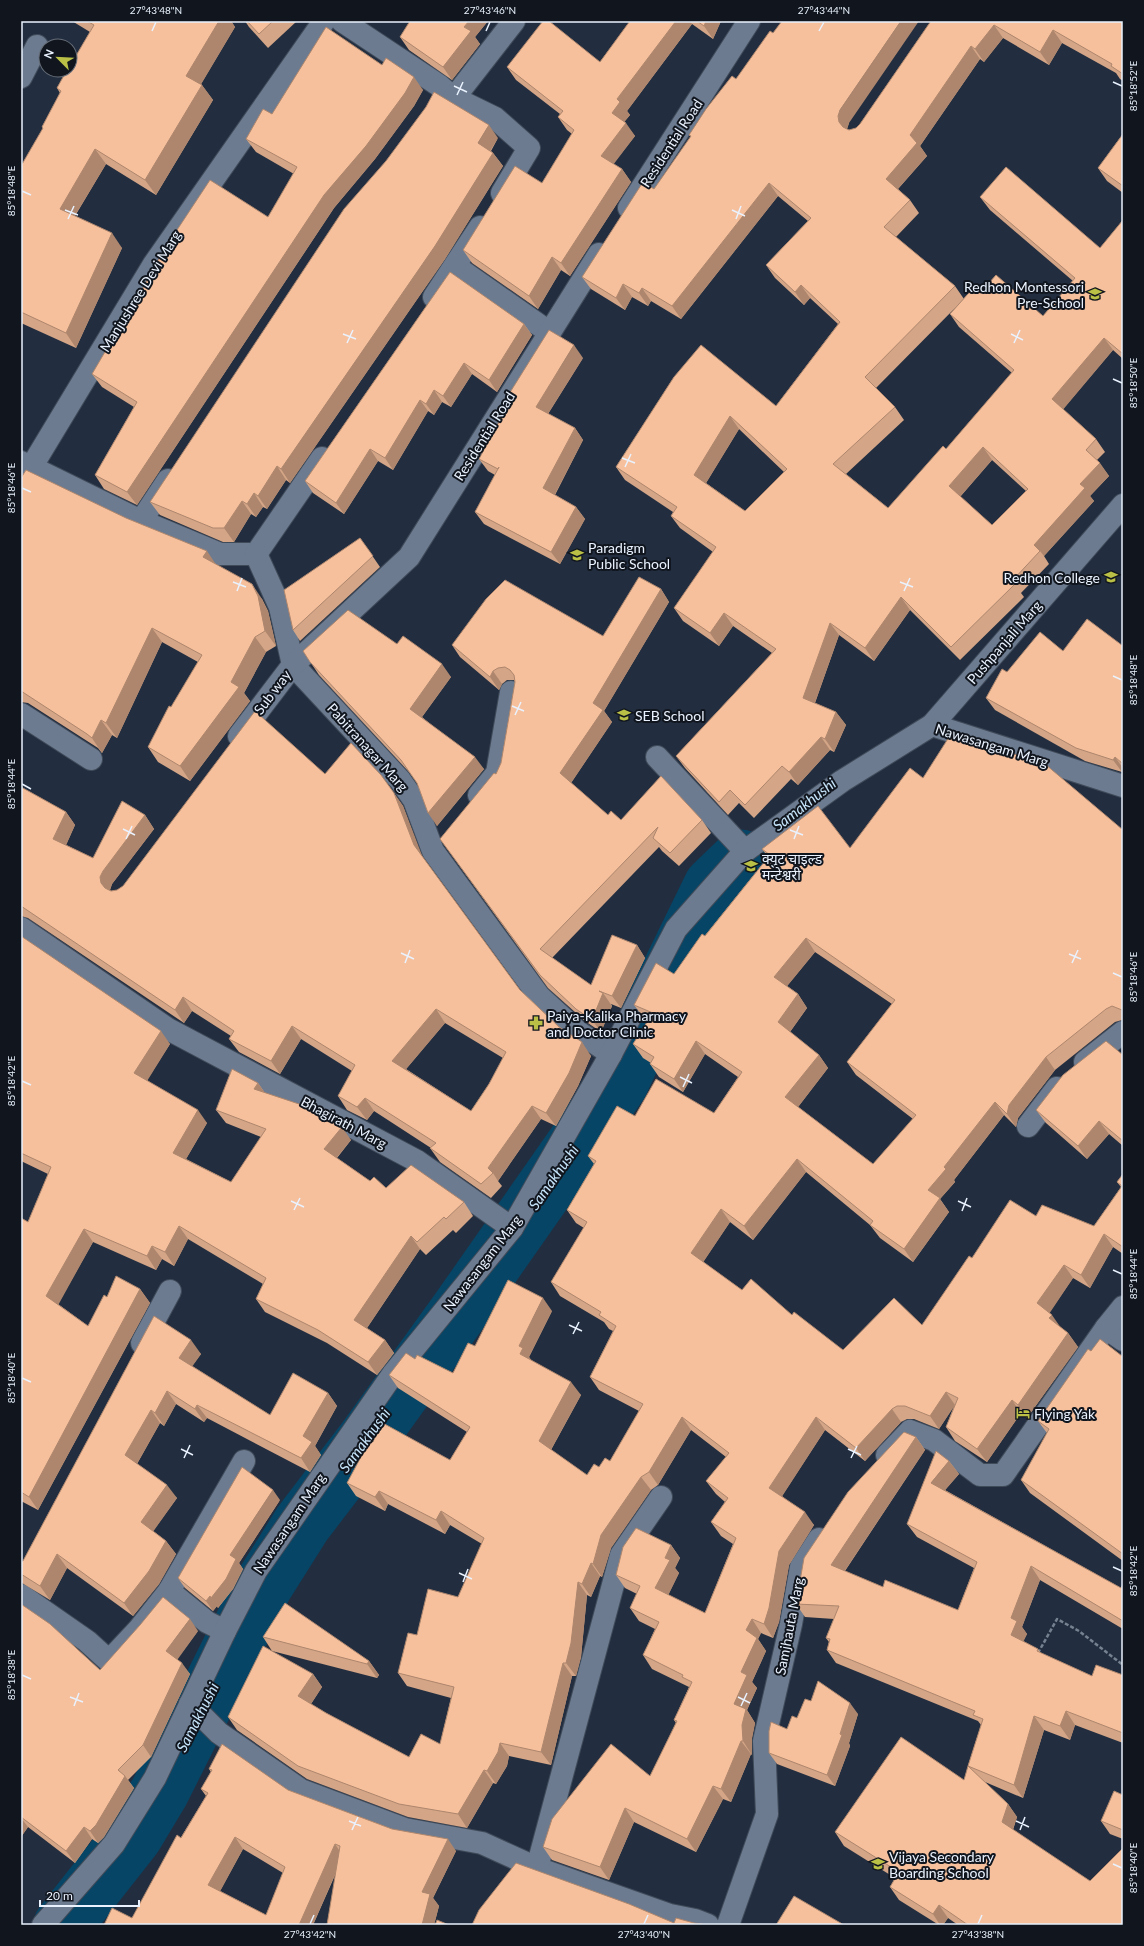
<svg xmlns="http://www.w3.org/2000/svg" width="1144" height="1946" viewBox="0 0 1144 1946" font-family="Lato,'Noto Sans Devanagari',sans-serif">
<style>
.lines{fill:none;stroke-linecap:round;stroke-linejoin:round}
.river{stroke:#064565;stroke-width:59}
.minor-casing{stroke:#404b5a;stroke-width:24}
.path{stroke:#768190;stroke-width:2.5;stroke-dasharray:4 2;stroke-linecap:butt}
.minor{stroke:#6c7b90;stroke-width:22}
.wall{fill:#d4a586;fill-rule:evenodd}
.shaded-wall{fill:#ad866d}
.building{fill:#f7c09c;stroke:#ad866d;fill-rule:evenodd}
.ticks{fill:none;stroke:#e9f2fe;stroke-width:1.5}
.labels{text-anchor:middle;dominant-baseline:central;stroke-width:4;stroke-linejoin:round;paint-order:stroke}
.street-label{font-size:14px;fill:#e9f2fe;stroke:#11161e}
.poi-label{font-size:14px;fill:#e9f2fe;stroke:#11161e;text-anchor:start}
.water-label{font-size:15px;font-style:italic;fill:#c6e4fa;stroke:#11161e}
.neatline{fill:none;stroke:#e9f2fe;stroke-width:1.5}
.ticks-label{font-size:10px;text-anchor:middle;fill:#e9f2fe}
</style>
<rect width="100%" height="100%" fill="#222e40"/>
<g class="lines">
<path class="river" d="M63,1925L133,1836L160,1791L263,1586L302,1524L367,1439L460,1310L619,1083L667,980L713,886L741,859"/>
<g class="minor-casing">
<g id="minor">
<path d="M342,21L440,86L454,98L495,118L529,148L502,193"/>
<path d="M21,77L37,46"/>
<path d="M454,98L514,21"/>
<path d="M629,208L749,21"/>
<path d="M455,266L549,332"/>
<path d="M434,297L480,227"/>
<path d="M21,462L141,521L220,554H256"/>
<path d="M21,488L32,466L154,264L324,21"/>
<path d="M141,521L168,480"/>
<path d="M256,554L322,458"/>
<path d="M256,554L280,607L293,665L400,780L414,800L433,851L539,996L577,1031L611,1054"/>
<path d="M21,714L91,759"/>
<path d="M932,725L1123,786"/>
<path d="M239,736L293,665L409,557L599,254"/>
<path d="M657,757L745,851"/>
<path d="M479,795L497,773L511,692"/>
<path d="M21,928L168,1029L417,1161L512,1228"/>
<path d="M1085,1062L1123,1032"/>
<path d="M1028,1126L1057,1088"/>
<path d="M1106,1328L1123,1340"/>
<path d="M142,1343L170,1291"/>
<path d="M887,1455L910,1431L934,1440L980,1475H1003L1106,1328L1123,1307"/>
<path d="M169,1591L244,1461"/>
<path d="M21,1595L87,1641L109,1661L139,1629L169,1591L207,1622L225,1631"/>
<path d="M190,1704L219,1733L301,1790L405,1829L482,1843L537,1868L670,1915L695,1920L708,1925"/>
<path d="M537,1868L621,1555L661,1497"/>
<path d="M43,1925L114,1844L155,1778L225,1631L256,1571L393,1374L512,1228L611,1054L676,929L745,851L842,781L932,725L1123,505"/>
<path d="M728,1925L767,1814L764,1741L791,1624L801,1567L819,1539"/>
</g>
</g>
<path class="path" d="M1038,1653L1057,1619L1079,1631L1123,1665"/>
<use href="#minor" class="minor"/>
</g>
<g class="wall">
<path d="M72,21H231L235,27L201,84L213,100L156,195L106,164L75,216L122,248L76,348L21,323V166L43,129L42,127L60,93L57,88L90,32Z"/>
<path d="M245,21H297L268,48L249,27Z"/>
<path d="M410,21H488L475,37L480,44L452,80L409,50L400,37Z"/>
<path d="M630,21H721L713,39L692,24L627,111L630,115L624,122L635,136L613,164L622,169L631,182L570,276L561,270L538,309L472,263L463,250L542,183L572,134L567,130L558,117L560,114L516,80L507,67L600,62Z"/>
<path d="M931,21H1123V81L1120,79L1116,73L1062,43L1049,65L1003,38L984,62L980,59L920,146L927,156L898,189L910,200L919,213L896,237L955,286L964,299L982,291L1043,316L1073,281L990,210L980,197L1100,248L1123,220V359L1113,350L1063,409L1096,439L1105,452L1097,460L1109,476L1090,496L1094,501L1044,556L1049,564L1021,593L1024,597L960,660L910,610L874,661L839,635L815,703L836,712L846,725L834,752L830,750L798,785L791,779L754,818L739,803L728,815L685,768L676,756L772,653L733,626L719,646L683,621L674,608L713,552L680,528L671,516L673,512L625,480L616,467L674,377L776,406L838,324L810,298L804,305L775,278L766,265L808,221L778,196L681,319L651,301L648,306L632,297L625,310L591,289L582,277L654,189L691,137L689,135L736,79L773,33L849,123L847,129L849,130L856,128L860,124ZM957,306L950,314L959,327L1012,373L946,449L888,508L846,474L904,420L895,407L876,388ZM739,429L784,472L745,511L706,483ZM992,460L1026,491L992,525L960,497Z"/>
<path d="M382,65L423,90L414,106L375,159L334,208L137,505L104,489L95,475L134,407L102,387L92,374L131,312L268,217L294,174L256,152L246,139L272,114Z"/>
<path d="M1123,134V193L1107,181L1098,168Z"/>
<path d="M498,138L491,151L493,153L503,166L445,259L290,483L286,480L267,509L263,507L256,517L251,514L234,542H223L160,515L150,502Z"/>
<path d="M450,272L524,324L532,335L497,392L472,374L451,407L442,402L434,415L428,411L393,470L378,461L344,514L313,493L305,481Z"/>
<path d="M583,358L548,414L575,428L583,440L555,495L576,507L585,519L560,564L484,524L475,512L495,475L488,471L479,459L512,398L509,394Z"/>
<path d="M21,478L216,564L262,599L268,611L276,646L266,652L244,693L250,701L190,781L158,762L148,747L198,662L162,642L117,738L112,735L102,753L98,748L28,703L21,702Z"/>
<path d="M360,538L380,567L300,641L293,630Z"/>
<path d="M661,589L669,602L604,711L612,722L571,783L608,815L621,820H702L711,833L679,866L662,851L659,847L552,958L591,985L637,945L645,958L621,1008L611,1004L612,1006L601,1032L585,1021L548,988L440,839L496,774L501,763L515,682L514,680H507L502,684L499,690L460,657L452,645L603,636Z"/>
<path d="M397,644L451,677L422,717L484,769L437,826L417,783L409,772L319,675L303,651Z"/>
<path d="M1123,646V771L1122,772L1085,761L995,710L986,698L1007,672L1063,651Z"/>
<path d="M325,774L381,775L403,806L422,857L520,990L591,1056L578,1086L556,1126L541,1119L498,1181L502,1186L491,1198L440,1162L430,1148H431L374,1111L367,1120L347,1110L338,1096L352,1071L301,1039L280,1074L239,1052L229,1039L231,1036L192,1011L184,1023L28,918L21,916V787L66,812L75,825L66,845L93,858L145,815L154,829L112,884L110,890L111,891L117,890ZM445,1023L503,1058L489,1084L471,1111L406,1069Z"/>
<path d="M923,778L1123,830V1020H1122L1115,1022L1055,1070L1018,1118L1016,1127L1004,1115L954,1180L955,1182L940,1199L949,1212L913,1262L880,1238L870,1225L806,1172L753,1240L730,1222L703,1262L742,1290L792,1315L843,1350L922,1325L972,1258L1036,1216L1094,1226L1121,1187L1117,1182L1123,1174V1254L1113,1247L1090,1288L1073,1278L1049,1313L1060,1327L1068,1333L1078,1347L1027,1418L1021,1413L987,1462L955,1441L946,1427L954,1406L939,1429L914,1419H907L901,1422L865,1461L825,1430L782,1496L814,1525L789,1565L779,1622L773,1638L761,1633L758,1639L766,1651L752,1682L757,1688L747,1710L755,1723L752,1738V1755L751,1754L731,1802L723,1799L696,1852L634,1822L609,1880L552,1860L543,1847L650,1776L676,1723L674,1720L689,1687L652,1669L643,1655L655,1629L639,1621L630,1608L637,1594L625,1588L616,1575L671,1545L680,1558L675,1568L679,1573L668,1595L705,1613L733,1544L721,1536L711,1522L725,1502L716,1494L706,1481L726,1457L691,1430L658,1485L651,1490L611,1548L602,1577L600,1576L591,1597L587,1595L581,1657L576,1676H572L551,1765L509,1756L507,1766L496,1784L493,1783L467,1828L408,1817L307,1779L237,1730L228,1717L313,1674L322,1687L311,1704L326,1713L409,1757L440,1744L451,1698L407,1686L398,1673L417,1635L458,1597L482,1544L450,1525L445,1534L388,1504L385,1511L356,1496L347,1483L373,1442L450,1460L467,1432L398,1388L389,1375L415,1359L453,1373L475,1346L552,1311L529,1357L531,1360L581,1395L551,1450L587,1475L610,1461L639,1411L599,1390L590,1377L613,1331L609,1329L604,1322L560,1296L551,1282L584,1228L576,1223L567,1210L594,1164L588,1156L635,1116L714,1113L738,1077L705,1054L683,1092L659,1077L650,1064L651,1063L643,1058L633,1044L648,1020L644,1018L634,1005L674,974L768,857L762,849L850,848ZM815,952L892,1004L847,1062L856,1075L913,1119L873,1164L798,1107L828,1068L819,1055L790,1032L807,1008L798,994L787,986Z"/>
<path d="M21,936L170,1044L147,1080L207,1123L186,1159L231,1182L261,1137L226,1123L216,1110L258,1083L265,1093L351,1140L337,1158L370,1181L386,1188L464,1202L473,1216L456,1233L453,1230L426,1255L420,1249L367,1328L385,1340L394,1353L377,1375L327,1343L265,1312L256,1299L263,1284L188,1239L174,1266L162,1259L156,1270L93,1242L58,1304L88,1326L107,1297L140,1289L150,1303L38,1510L21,1501V1218L28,1222L48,1174L21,1161Z"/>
<path d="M1123,1055V1146L1109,1134L1087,1159L1046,1123L1036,1110Z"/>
<path d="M154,1316L201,1354L192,1366L270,1415L328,1393L337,1406L315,1446L321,1455L310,1472L207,1418L204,1422L176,1404L164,1426L160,1423L137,1464L177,1498L153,1531L166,1541L176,1554L159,1584L133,1616L67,1568L50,1600L22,1583H21V1563L23,1561Z"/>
<path d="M1091,1351L1122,1356L1123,1355V1561L1030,1493L1021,1480L1047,1433L1038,1421Z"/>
<path d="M916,1437L925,1450L845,1571L883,1587L958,1610L974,1568L917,1537L907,1524L949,1461L959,1474L945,1490L1121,1588L1123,1584V1629L1040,1580L1022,1627L1027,1634L1023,1641L1038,1649L1041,1653L1092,1676L1123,1675V1743L1075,1725L1070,1740L1044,1730L1023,1798L985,1782L1008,1804L1017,1817L1013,1830L1090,1881L1123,1848V1925H958L948,1918L943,1925H939L899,1900L890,1887L895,1878L844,1846L835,1832L964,1780L970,1768L968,1766L981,1725L978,1721L836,1663L827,1650L829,1642L826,1638L834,1619L805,1617L796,1604Z"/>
<path d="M280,1500L239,1563L243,1569L233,1589L218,1608L217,1606L213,1611L185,1588L178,1578Z"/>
<path d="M21,1604L100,1670L198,1631L177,1659L190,1674L151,1757L128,1780L134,1788L104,1837L98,1843L92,1839L75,1863L28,1827L21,1837Z"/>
<path d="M263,1637L369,1661L379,1675L377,1678L272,1651Z"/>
<path d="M811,1701L858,1714L849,1743L850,1746L835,1786L777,1764L769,1753L787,1729L797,1718Z"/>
<path d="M209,1769L288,1790L392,1829L456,1851L433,1898L439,1906L434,1925H327L336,1873L313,1925H104L132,1918L206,1796L201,1789L211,1772ZM243,1849L283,1873L266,1915L220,1891Z"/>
<path d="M1123,1795V1839L1110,1834L1101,1821Z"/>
</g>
<g class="shaded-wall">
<path d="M219,21H231L235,27L197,91L186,76Z"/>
<path d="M469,21H488L475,37L480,44L452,80L443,67L464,27Z"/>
<path d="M676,21H690L692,24L627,111L630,115L621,126L612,113L617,99Z"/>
<path d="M706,21H721L713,39L704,26Z"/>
<path d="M901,21H919L849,123L847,129L848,135L839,122L838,116L840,110Z"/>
<path d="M994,25L1003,38L984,62L975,49Z"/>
<path d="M1053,30L1062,43L1049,65L1040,52Z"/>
<path d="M971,46L980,59L920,146L927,156L895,192L886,179L910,135Z"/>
<path d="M414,77L423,90L414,106L375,159L334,208L137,505L127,492L324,195Z"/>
<path d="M202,85L213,100L156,195L145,180Z"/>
<path d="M626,123L635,136L610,169L601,156Z"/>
<path d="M489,125L498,138L487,156L478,143Z"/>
<path d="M95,149L106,164L70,224L60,209Z"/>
<path d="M493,153L503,166L445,259L290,483L281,469Z"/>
<path d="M622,169L631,182L570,276L561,263Z"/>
<path d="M769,183L778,196L681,319L672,306Z"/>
<path d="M112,233L122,248L76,348L66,333Z"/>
<path d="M552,257L561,270L538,309L529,296Z"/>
<path d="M623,284L632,297L625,310L616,298Z"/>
<path d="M801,285L810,298L804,305L795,292Z"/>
<path d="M642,288L651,301L648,306L639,293Z"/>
<path d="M524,324L532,335L497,392L489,380Z"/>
<path d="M1104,338L1113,350L1061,412L1052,399Z"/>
<path d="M574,345L583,358L544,420L536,407Z"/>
<path d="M464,363L472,374L451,407L443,396Z"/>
<path d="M434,390L442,402L434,415L426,404Z"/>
<path d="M420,400L428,411L393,470L385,458Z"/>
<path d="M730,416L739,429L703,488L694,475Z"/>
<path d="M575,428L583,440L552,500L543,488Z"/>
<path d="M983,447L992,460L958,499L949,486Z"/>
<path d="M370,449L378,461L344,514L336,503Z"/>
<path d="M1100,463L1109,476L1090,496L1094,501L1044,556L1040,551L1034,545L1080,484Z"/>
<path d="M277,466L286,480L267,509L258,496Z"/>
<path d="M254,493L263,507L256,517L247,504Z"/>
<path d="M242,501L251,514L234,542L224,528Z"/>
<path d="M576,507L585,519L560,564L551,552Z"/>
<path d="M207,551L217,566L203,557Z"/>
<path d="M252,584L262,599L268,611L276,646L265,631Z"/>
<path d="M661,589L669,602L604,711L612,722L569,786L560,773L593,703Z"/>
<path d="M901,597L910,610L874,661L865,648Z"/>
<path d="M724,613L733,626L719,646L710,633Z"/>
<path d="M830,623L839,635L812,711L803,698Z"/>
<path d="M152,628L162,642L117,738L106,723Z"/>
<path d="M255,637L266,652L244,693L250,701L190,781L180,766L231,682Z"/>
<path d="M442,664L451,677L419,721L410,709Z"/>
<path d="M493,671L502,684L499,690L490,677Z"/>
<path d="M836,712L846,725L834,752L825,739Z"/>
<path d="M101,720L112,735L102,753L92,738Z"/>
<path d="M821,737L830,750L798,785L789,772Z"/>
<path d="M475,757L484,769L437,826L428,813Z"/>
<path d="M1115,757L1123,768V771L1122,772L1113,760Z"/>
<path d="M394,793L403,806L423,858L414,845Z"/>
<path d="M66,812L75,825L63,852L53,839Z"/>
<path d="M145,815L154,829L112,884L110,890V897L101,883L100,877L103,871Z"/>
<path d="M806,938L815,952L784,990L774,977Z"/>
<path d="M637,945L645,958L621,1008L612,996Z"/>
<path d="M603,993L612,1006L601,1032L592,1020Z"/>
<path d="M798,994L807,1008L787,1036L778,1022Z"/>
<path d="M183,997L192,1011L184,1023L175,1010Z"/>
<path d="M436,1009L445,1023L402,1074L392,1061Z"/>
<path d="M292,1026L301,1039L280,1074L271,1061Z"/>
<path d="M161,1031L170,1044L144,1086L134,1073Z"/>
<path d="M696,1041L705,1054L683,1092L674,1079Z"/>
<path d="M582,1042L591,1056L578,1086L556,1126L546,1113Z"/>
<path d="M819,1055L828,1068L795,1111L785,1097Z"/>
<path d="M1046,1057L1055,1070L1018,1118L1016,1127L1007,1114L1009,1105Z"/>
<path d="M258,1083L267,1096L254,1089Z"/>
<path d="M365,1098L374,1111L367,1120L357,1107Z"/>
<path d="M995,1102L1004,1115L954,1180L955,1182L940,1199L949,1212L913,1262L904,1249L928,1190L944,1167Z"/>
<path d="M532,1106L541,1119L498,1181L493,1173L488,1168Z"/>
<path d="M198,1110L207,1123L182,1166L173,1153Z"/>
<path d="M1099,1121L1109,1134L1087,1159L1078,1146Z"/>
<path d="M342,1127L351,1140L333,1162L324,1149Z"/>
<path d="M797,1159L806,1172L753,1240L744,1226Z"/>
<path d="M721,1209L730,1222L700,1267L691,1253Z"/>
<path d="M179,1226L188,1239L174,1266L165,1252Z"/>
<path d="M84,1229L93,1242L56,1309L46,1296Z"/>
<path d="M1104,1234L1113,1247L1090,1288L1081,1275Z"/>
<path d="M411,1236L420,1249L363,1334L354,1320Z"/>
<path d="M152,1246L162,1259L156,1270L147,1256Z"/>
<path d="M1064,1265L1073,1278L1047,1317L1037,1303Z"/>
<path d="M140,1289L150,1303L38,1510L29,1497Z"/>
<path d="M543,1298L552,1311L529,1357L532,1361L520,1354L519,1346Z"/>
<path d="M1052,1315L1061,1328L1049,1318Z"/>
<path d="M1068,1333L1078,1347L1027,1418L1018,1405Z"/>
<path d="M191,1340L201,1354L189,1371L179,1358Z"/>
<path d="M385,1340L394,1353L377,1375L368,1362Z"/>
<path d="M571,1382L581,1395L548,1455L539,1441Z"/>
<path d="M167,1391L176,1404L164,1426L155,1413Z"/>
<path d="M946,1392L955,1405L939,1429L930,1416Z"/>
<path d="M328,1393L337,1406L315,1446L321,1455L310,1472L301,1458L303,1436Z"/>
<path d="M1012,1400L1021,1413L987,1462L977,1449Z"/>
<path d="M197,1405L207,1418L204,1422L195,1409Z"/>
<path d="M892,1409L901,1422L865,1461L856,1448Z"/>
<path d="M151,1410L160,1423L134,1469L125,1455Z"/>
<path d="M682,1417L691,1430L658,1485L649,1472Z"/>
<path d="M816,1417L825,1430L779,1501L769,1488Z"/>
<path d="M916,1437L925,1450L840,1578L831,1565Z"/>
<path d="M949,1461L959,1474L940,1496L931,1483Z"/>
<path d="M641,1477L651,1490L611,1548L602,1577L593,1564L601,1535Z"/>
<path d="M167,1485L177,1498L150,1536L141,1522Z"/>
<path d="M273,1490L280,1500L239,1563L243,1569L233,1589L218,1608L211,1598L230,1555Z"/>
<path d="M379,1491L388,1504L385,1511L375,1497Z"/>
<path d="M441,1511L450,1525L445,1534L436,1520Z"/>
<path d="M805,1512L814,1525L789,1565L779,1622L773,1638L764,1624L779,1551Z"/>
<path d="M166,1541L176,1554L159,1584L133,1616L124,1603Z"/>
<path d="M671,1545L680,1558L675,1568L679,1573L665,1602L655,1588L665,1558Z"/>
<path d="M57,1554L67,1568L50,1600L40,1586Z"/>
<path d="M591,1563L600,1576L591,1597L582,1584Z"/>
<path d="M1031,1566L1040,1580L1022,1627L1027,1634L1020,1649L1011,1635V1618Z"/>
<path d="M578,1582L587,1595L581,1657L576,1676L566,1663Z"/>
<path d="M210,1596L217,1606L213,1611L206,1601Z"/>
<path d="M190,1619L198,1631L175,1663L166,1651Z"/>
<path d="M752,1619L761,1633L758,1639L766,1651L752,1682L757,1688L747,1710L755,1723L752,1738V1755L743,1741L734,1704L741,1672L746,1630Z"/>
<path d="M369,1661L379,1675L377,1678L367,1664Z"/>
<path d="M182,1663L190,1674L151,1757L143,1745Z"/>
<path d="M563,1663L572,1676L551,1765L541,1752Z"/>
<path d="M313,1674L322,1687L307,1710L298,1696Z"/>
<path d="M850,1703L858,1714L849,1743L850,1746L835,1786L827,1775Z"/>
<path d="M1066,1711L1075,1725L1070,1740L1060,1726Z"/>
<path d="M1034,1716L1044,1730L1023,1798L1014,1785Z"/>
<path d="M741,1741L751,1754L731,1802L721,1789Z"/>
<path d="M500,1743L509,1756L507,1766L496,1784L487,1771Z"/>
<path d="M484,1770L493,1783L467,1828L458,1814Z"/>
<path d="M125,1776L134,1788L104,1837L98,1843L90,1831Z"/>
<path d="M713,1786L723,1799L696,1852L687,1839Z"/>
<path d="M1008,1804L1017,1817L1011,1835L1002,1822Z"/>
<path d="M625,1808L634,1822L609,1880L600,1867Z"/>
<path d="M21,1818L28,1827L21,1837Z"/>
<path d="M84,1827L92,1839L75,1863L66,1851Z"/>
<path d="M235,1837L243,1849L217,1897L208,1885Z"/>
<path d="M448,1839L456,1851L433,1898L439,1906L434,1925H422V1892Z"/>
<path d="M335,1844L343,1856L313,1925H299Z"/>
<path d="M939,1905L948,1918L943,1925H940L933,1914Z"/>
</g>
<g class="building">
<path d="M87,21H219L186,76L202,85L145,180L95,149L60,209L112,233L66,333L21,312V166L43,128L42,127L61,91L57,88L67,70H70V66L94,25Z"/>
<path d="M247,21H273L259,34Z"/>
<path d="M410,21H469L464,27L471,31L443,67L400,37Z"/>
<path d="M543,21H549L600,62L630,21H676L617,99L620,102L612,113L626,123L601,156L622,169L561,263L552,257L529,296L463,250L515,166L542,183L574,130L558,117L563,111L507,67Z"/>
<path d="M697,21H706L704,26Z"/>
<path d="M782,21H901L840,110L838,116L839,122L843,127L849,130L856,128L860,124L931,21H1123V74L1111,66L1112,64L1053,30L1040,52L994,25L975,49L971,46L910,135L917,143L886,179L910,200L884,227L955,286L865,377L895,407L833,464L888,508L943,446L946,449L1014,370L950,314L976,285L982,291L996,275L1043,316L1075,278L980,197L1006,167L1100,248L1123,220V354L1104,338L1052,399L1096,439L1086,450L1100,463L1080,484L1085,488L1034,545L1040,551L1012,581L1015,584L951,647L901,597L865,648L830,623L803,698L836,712L825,739L821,737L789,772L782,766L745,805L730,790L719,802L676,756L776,649L724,613L710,633L674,608L716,547L671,516L677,507L616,467L674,377L701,345L776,406L840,322L801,285L795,292L766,265L811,218L769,183L672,306L642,288L639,293L623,284L616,298L582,277L643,182L654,189L691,136L689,135L706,109L732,76L736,79L770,31L773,33ZM730,416L787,469L745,511L694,475ZM983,447L1028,489L992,525L949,486Z"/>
<path d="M326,27L382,65L386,58L414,77L405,93L366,146L324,195L127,492L95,475L137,402L92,374L129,311L131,312L152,270L175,233L210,180L268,217L297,167L246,139L263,109L272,114Z"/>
<path d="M434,92L489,125L478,143L493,153L435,246L281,469L277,466L258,496L254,493L247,504L242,501L224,528H213L150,502L344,209L386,161L426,107Z"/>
<path d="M1123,134V186L1098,168Z"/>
<path d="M450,272L524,324L489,380L464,363L443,396L434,390L426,404L420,400L385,458L370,449L336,503L305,481Z"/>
<path d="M549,330L574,345L536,407L575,428L543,488L576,507L551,552L475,512L499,467L498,469L479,459L513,396L509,394Z"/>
<path d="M26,470L126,518L207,551L203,557L252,584L258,596L265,631L255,637L231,682L239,687L180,766L148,747L169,706L171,707L202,655L152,628L106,723L101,720L92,738L87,734L21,691V478Z"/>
<path d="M360,538L373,556L293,630L284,590Z"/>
<path d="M639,577L661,589L593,703L603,710L560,773L608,815L611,811L621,820L661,776L702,820L670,853L653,838L658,827L540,949L591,985L612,935L637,945L612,996L599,991L603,993L592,1020L576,1009L540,975L440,839L494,773L496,774L501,763L515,682L514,675L510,670L505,667L498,668L493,671L490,677L452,645L486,599L505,580L603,636Z"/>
<path d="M348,610L397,644L403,636L442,664L410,709L475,757L428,813L417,783L401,760L310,662L303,651Z"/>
<path d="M1087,619L1123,646V764L1115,757L1113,760L1076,748L986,698L1002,669L1007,672L1040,632L1063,651Z"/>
<path d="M255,711L325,774L351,743L381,775L394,793L414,845L520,990L559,1027L582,1042L569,1073L546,1113L532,1106L488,1168L493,1173L481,1184L430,1148L436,1143L365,1098L357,1107L338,1096L355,1065L292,1026L271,1061L229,1039L234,1031L183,997L175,1010L21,906V787L66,812L53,839L93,858L122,801L145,815L103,871L100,877L101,883L105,888L111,891L117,890L123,886ZM436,1009L506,1052L489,1084L471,1111L392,1061Z"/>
<path d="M951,734L1045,764L1123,830V1008L1122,1010L1112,1006L1106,1009L1046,1057L1009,1105L1007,1114L995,1102L944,1167L946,1169L928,1190L940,1198L904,1249L870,1225L873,1221L797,1159L744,1226L721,1209L691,1253L742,1290L751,1279L792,1315L794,1312L843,1350L894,1298L922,1325L969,1256L972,1258L1010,1200L1036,1216L1042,1205L1094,1226L1122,1186L1117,1182L1123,1174V1247L1104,1234L1081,1275L1064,1265L1037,1303L1052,1315L1049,1318L1068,1333L1018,1405L1012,1400L977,1449L946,1427L958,1398L946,1392L930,1416L905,1406H897L892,1409L856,1448L816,1417L769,1488L805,1512L779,1551L769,1608L764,1624L752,1619L746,1630L757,1638L741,1672L747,1675L734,1704L746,1709L742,1725L743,1741H741L721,1789L713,1786L687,1839L625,1808L600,1867L543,1847L552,1819L611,1744L650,1776L677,1721L674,1720L692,1682L682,1677L683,1675L643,1655L659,1622L630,1608L640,1586L616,1575L623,1547L636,1528L671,1545L665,1558L670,1560L655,1588L705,1613L736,1538L711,1522L728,1498L706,1481L729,1453L682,1417L649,1472L641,1477L601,1535L593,1564L591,1563L582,1584L578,1582L571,1643L566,1663H563L541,1752L500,1743L498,1752L487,1771L484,1770L458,1814L399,1804L298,1766L228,1717L263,1646L313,1674L298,1696L326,1713L409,1757L421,1734L440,1744L454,1687L398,1673L408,1633L417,1635L428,1589L458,1597L484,1538L441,1511L436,1520L379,1491L375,1497L347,1483L370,1440L373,1442L381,1422L450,1460L470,1427L389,1375L406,1353L415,1359L417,1355L453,1373L468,1343L475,1346L508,1280L543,1298L519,1346L523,1348L520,1354L571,1382L539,1441L587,1475L594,1464L599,1467L605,1458L610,1461L643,1404L590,1377L616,1326L599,1315L601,1312L551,1282L587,1222L567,1210L596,1161L588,1156L617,1106L635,1116L656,1079L714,1113L742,1072L696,1041L674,1079L650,1064L654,1057L633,1044L653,1013L634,1005L656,963L674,974L702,934L705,936L770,855L762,849L818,806L850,848L910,768L923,778ZM806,938L895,1000L847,1062L916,1115L873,1164L785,1097L819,1055L778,1022L798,994L774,977Z"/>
<path d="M21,936L161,1031L134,1073L198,1110L173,1153L231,1182L266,1129L216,1110L232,1069L258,1083L254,1089L299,1104L342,1127L324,1149L370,1181L374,1177L386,1188L411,1165L464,1202L446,1219L444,1217L417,1242L411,1236L354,1320L385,1340L368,1362L318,1330L256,1299L266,1278L179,1226L165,1252L152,1246L147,1256L84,1229L46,1296L88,1326L104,1295L107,1297L116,1276L140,1289L29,1497L21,1492V1218L28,1222L51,1167L21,1153Z"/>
<path d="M1106,1041L1123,1055V1141L1099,1121L1078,1146L1036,1110L1063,1075Z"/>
<path d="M154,1316L191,1340L179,1358L270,1415L293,1373L328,1393L303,1436L312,1442L301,1458L197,1405L195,1409L167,1391L155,1413L151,1410L125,1455L167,1485L141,1522L166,1541L149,1571L124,1603L57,1554L40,1586L21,1574V1563L23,1561Z"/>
<path d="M1100,1339L1122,1356L1123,1355V1554L1021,1480L1049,1429L1038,1421L1088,1349L1091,1351Z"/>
<path d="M904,1432L916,1437L831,1565L883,1587L885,1580L958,1610L977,1562L907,1524L936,1451L949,1461L931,1483L1121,1588L1123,1584V1621L1031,1566L1011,1618L1017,1621L1011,1635L1038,1649L1037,1651L1092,1676L1096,1665L1123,1675V1733L1066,1711L1060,1726L1034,1716L1014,1785L968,1766L983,1719L973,1715L975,1711L827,1650L830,1639L826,1638L839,1606L796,1604L804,1558L848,1492Z"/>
<path d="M242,1467L273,1490L230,1555L236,1559L226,1579L211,1598L210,1596L206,1601L178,1578Z"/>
<path d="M163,1597L190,1619L166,1651L182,1663L143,1745L118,1770L125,1776L96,1825L90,1831L84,1827L66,1851L21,1817V1604L50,1624L100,1670L140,1625Z"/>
<path d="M285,1603L369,1661L367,1664L263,1637Z"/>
<path d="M818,1681L850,1703L840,1734L842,1735L827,1775L769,1753V1731L771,1722L787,1729L792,1716L797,1718L805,1699L811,1701Z"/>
<path d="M901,1737L964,1780L968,1766L1008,1804L1002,1822L1090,1881L1123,1848V1923L1121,1925H968L939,1905L933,1914L890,1887L899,1872L835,1832Z"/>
<path d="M222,1744L288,1790L392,1829L448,1839L422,1892L430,1894L422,1925H327L340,1846L335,1844L299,1925H104L112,1908L132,1918L177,1835L181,1838L208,1793L201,1789L212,1770L209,1769ZM235,1837L285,1867L266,1915L208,1885Z"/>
<path d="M1114,1791L1123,1795V1830L1101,1821Z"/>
<path d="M516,1863L629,1904L674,1923L676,1918L694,1923L702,1924L705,1925H472L479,1910Z"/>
<path d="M794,1896L844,1925H776Z"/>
<path d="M437,1920L449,1925H435Z"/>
</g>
<path class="ticks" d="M152,31L156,22M486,31L490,22M819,31L824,22M1113,82L1122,86M454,86L467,92M457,95L463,82M22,191L31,195M65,210L78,215M732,210L745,216M68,219L74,206M736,219L741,206M343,334L356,339M1011,334L1023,340M347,343L353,330M1014,343L1020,330M1113,379L1122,383M622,458L635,463M625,467L631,454M22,488L31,492M233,582L246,587M900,582L913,587M237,591L242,578M904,591L910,578M1113,676L1122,680M512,706L524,711M515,715L521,702M22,784L31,789M123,829L135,835M790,830L803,835M126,839L132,826M794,839L799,826M401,953L414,959M1069,954L1081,959M405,963L410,950M1072,963L1078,950M1113,973L1122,977M680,1077L692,1083M22,1081L31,1085M683,1087L689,1074M291,1201L304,1207M958,1201L971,1207M294,1210L300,1198M962,1211L967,1198M1113,1270L1122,1274M569,1325L582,1331M573,1334L579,1322M22,1378L31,1382M181,1449L193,1455M848,1449L861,1455M184,1458L190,1445M851,1458L857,1446M1113,1567L1122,1571M459,1573L472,1579M463,1582L468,1569M22,1675L31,1679M70,1697L83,1702M738,1697L750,1703M74,1706L79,1693M741,1706L747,1693M349,1821L361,1826M1016,1821L1029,1827M352,1830L358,1817M1020,1830L1025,1817M1113,1864L1122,1868M310,1924L314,1915M644,1924L648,1915M978,1924L982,1915"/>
<defs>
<g id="school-bare" transform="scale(1.08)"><path d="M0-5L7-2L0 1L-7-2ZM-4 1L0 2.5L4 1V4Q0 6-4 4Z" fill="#bac046" stroke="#11161e" stroke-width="2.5" paint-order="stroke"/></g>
<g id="university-bare" transform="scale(1.08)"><path d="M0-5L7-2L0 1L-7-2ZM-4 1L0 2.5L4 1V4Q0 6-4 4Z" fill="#bac046" stroke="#11161e" stroke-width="2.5" paint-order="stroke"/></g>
<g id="pharmacy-bare" transform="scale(1.08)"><path d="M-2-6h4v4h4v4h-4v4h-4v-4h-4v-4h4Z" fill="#bac046" stroke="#11161e" stroke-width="2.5" paint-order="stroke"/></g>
<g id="hotel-bare" transform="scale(1.08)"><path d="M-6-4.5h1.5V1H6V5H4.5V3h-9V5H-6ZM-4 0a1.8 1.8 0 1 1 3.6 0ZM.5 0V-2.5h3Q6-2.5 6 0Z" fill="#bac046" stroke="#11161e" stroke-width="2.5" paint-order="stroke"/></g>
</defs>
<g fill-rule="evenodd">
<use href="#school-bare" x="1095" y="294"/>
<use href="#school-bare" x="577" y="555"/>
<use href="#university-bare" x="1111" y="577"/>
<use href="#school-bare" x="624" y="715"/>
<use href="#school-bare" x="751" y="866"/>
<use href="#pharmacy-bare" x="536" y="1023"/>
<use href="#hotel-bare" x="1023" y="1413"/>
<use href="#school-bare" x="878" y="1864"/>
</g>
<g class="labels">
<g class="street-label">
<text transform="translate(671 143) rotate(-57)">Residential Road</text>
<text transform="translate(140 291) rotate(-58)">Manjushree Devi Marg</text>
<text transform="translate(484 436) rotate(-58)">Residential Road</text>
<text transform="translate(1004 642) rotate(-49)">Pushpanjali Marg</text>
<text transform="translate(272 692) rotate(-53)">Sub way</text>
<text transform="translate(992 745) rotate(17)">Nawasangam Marg</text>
<text transform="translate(368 747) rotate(48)">Pabitranagar Marg</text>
<text transform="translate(344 1122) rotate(28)">Bhagirath Marg</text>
<text transform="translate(482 1263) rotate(-52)">Nawasangam Marg</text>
<text transform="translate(289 1523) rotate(-56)">Nawasangam Marg</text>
<text transform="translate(789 1626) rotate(-79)">Samjhauta Marg</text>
</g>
<g class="poi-label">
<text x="1084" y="286" text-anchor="end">Redhon Montessori<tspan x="1084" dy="16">Pre-School</tspan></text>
<text x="588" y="547">Paradigm<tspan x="588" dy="16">Public School</tspan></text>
<text x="1100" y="577" text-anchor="end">Redhon College</text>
<text x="635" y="715">SEB School</text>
<text x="762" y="858">क्युट चाइल्ड<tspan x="762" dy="16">मन्टेश्वरी</tspan></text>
<text x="547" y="1015">Paiya-Kalika Pharmacy<tspan x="547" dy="16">and Doctor Clinic</tspan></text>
<text x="1034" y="1413">Flying Yak</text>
<text x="889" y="1856">Vijaya Secondary<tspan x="889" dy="16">Boarding School</tspan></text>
</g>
<g class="water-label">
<text transform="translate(804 804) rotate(-38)">Samakhushi</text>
<text transform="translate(553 1177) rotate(-55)">Samakhushi</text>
<text transform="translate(364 1440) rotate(-54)">Samakhushi</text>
<text transform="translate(197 1717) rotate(-63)">Samakhushi</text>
</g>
</g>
<rect width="1144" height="1946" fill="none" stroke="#11161e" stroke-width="44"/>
<g transform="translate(58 58) rotate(294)"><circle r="19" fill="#11161e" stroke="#676e78"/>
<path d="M0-3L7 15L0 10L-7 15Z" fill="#bac046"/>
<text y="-6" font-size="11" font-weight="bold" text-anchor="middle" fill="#e9f2fe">N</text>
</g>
<path d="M40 1900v6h99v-6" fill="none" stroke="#e9f2fe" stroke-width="2"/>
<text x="46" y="1900" font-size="12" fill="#e9f2fe" stroke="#11161e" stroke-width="3" paint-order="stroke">20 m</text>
<rect x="22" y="22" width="1100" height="1902" class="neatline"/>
<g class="ticks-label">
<text x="156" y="14">27°43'48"N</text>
<text x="490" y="14">27°43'46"N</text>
<text x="824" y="14">27°43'44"N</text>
<text transform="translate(1133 86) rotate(-90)" y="4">85°18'52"E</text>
<text transform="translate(11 191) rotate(-90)" y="4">85°18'48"E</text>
<text transform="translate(1133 383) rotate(-90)" y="4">85°18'50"E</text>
<text transform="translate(11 488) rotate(-90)" y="4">85°18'46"E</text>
<text transform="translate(1133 680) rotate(-90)" y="4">85°18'48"E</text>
<text transform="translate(11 784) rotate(-90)" y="4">85°18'44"E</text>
<text transform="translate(1133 977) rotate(-90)" y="4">85°18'46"E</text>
<text transform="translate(11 1081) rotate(-90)" y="4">85°18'42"E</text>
<text transform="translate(1133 1274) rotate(-90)" y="4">85°18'44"E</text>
<text transform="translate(11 1378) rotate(-90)" y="4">85°18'40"E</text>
<text transform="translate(1133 1571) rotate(-90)" y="4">85°18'42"E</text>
<text transform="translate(11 1675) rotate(-90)" y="4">85°18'38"E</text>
<text transform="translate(1133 1868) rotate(-90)" y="4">85°18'40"E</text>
<text x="310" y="1938">27°43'42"N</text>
<text x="644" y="1938">27°43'40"N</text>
<text x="978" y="1938">27°43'38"N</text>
</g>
</svg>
